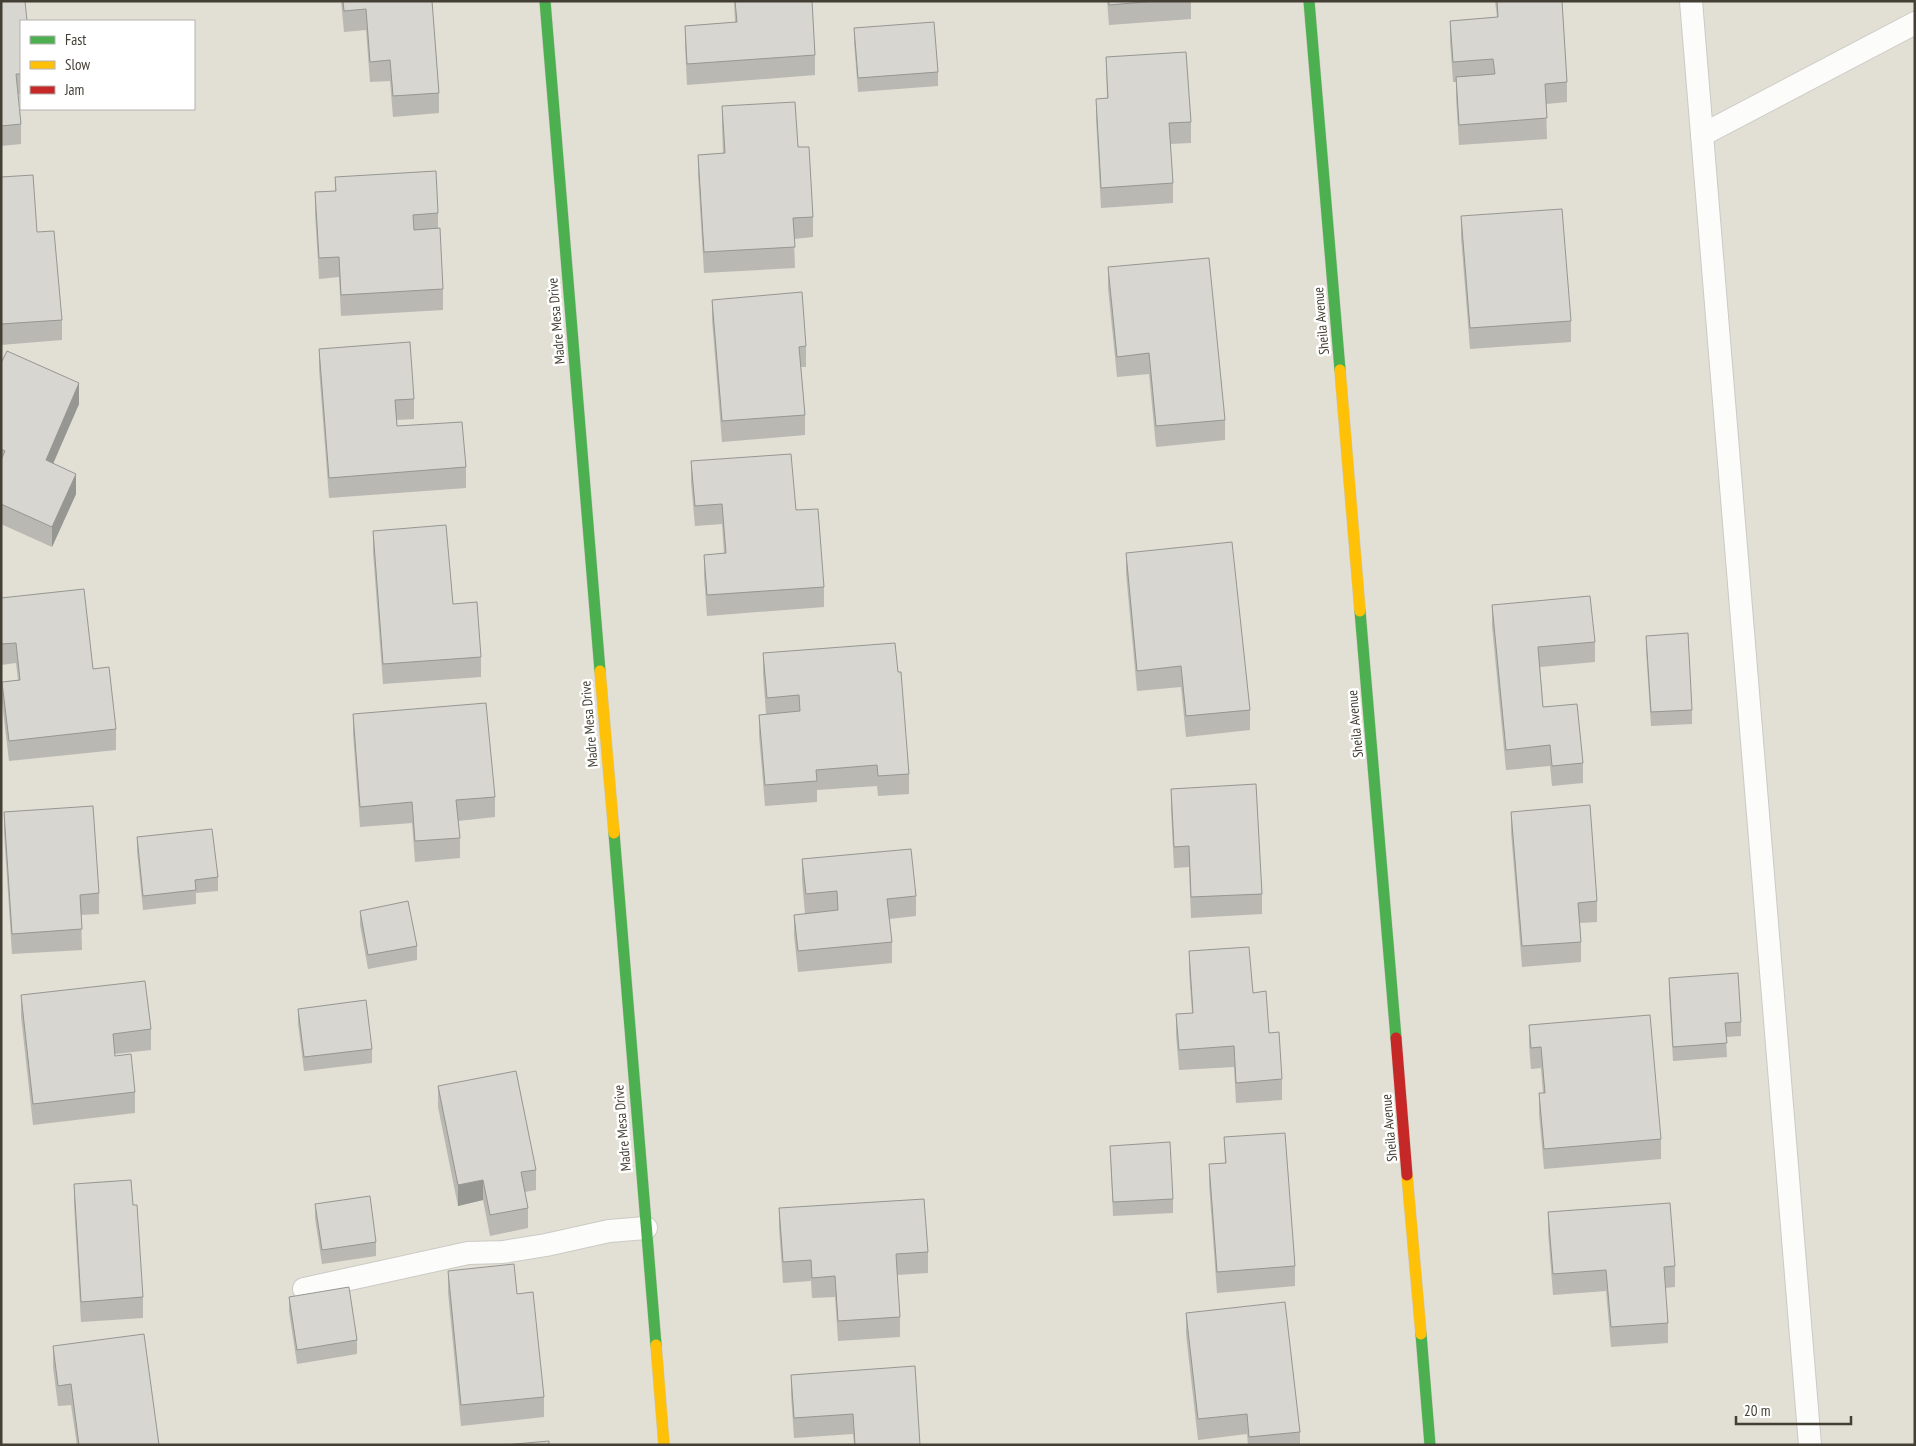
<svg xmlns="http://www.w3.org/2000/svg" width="1916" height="1446" viewBox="0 0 1916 1446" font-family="'PT Sans Narrow',sans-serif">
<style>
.residential{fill:#e2dfd4;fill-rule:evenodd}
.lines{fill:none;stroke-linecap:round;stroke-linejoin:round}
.lane-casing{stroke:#cccac5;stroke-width:24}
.fast-casing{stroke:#cdcabe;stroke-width:12}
.slow-casing{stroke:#cdcabe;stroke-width:12}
.jam-casing{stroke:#cdcabe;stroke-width:12}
.lane{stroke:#fcfcfb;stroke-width:22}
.fast{stroke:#4caf50;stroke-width:11}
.slow{stroke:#ffc107;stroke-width:11}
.jam{stroke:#c62828;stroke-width:11}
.wall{fill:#b9b8b3}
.shaded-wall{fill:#969692}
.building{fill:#d7d6d0;stroke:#969692}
.labels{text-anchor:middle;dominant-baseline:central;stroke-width:5;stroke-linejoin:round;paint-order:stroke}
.street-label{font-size:14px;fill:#433f34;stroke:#fff}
</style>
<rect width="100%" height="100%" fill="#eeede7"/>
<path class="residential" d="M1,1H1915V1445H1ZM21,21H194V109H21Z"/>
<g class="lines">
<g class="lane-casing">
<g id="lane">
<path d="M1691,1L1810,1445"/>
<path d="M1702,135L1915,23"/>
<path d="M304,1289L468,1253L503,1252L546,1245L609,1231L646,1228"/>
</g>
</g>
<g class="fast-casing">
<g id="fast">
<path d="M545,1L600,671"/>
<path d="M1309,1L1340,370"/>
<path d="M1360,611L1396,1038"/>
<path d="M614,833L656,1345"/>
<path d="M1421,1334L1430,1445"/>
</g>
</g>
<g class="slow-casing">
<g id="slow">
<path d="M1340,370L1360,611"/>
<path d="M600,671L614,833"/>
<path d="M1407,1175L1421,1334"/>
<path d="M656,1345L664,1445"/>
</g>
</g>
<g class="jam-casing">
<path id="jam" d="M1396,1038L1407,1175"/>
</g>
<use href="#lane" class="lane"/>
<use href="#fast" class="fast"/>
<use href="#slow" class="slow"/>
<use href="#jam" class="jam"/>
</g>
<g class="wall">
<path d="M1,1L21,21V94H18L21,124V144L1,146Z"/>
<path d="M341,1H432L439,93V113L393,117L390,81L370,82L366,30L344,32Z"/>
<path d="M734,1H812L815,55V75L687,85L685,46V26L735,22Z"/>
<path d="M1107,1H1191V19L1109,25Z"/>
<path d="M1495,1H1562L1567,82V102L1546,104L1547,139L1459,145L1456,98V82H1453L1450,41V21L1497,17Z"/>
<path d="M854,28L938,72V86L858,92L854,42Z"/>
<path d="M1106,57L1191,122V143L1170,144L1173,183V203L1101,208L1096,119V99L1107,98Z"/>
<path d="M722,106L798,147L813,217V237L794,239L795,268L704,273L698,175V155L723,153L722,126Z"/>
<path d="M1,177L37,232L62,320V340L1,345Z"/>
<path d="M335,177L438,213V228L443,289V310L341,316L339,277L319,279L315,213V192L335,191Z"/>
<path d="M1461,216L1571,321V342L1470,349L1461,237Z"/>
<path d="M1108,267L1225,420V440L1156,447L1149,374L1117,377L1108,288Z"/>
<path d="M712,300L806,346V367H801L805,415V435L722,442L712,320Z"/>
<path d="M319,349L414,399V419L396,420L397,426L466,467V488L329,498L319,369Z"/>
<path d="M1,363L79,404L53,463L76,494L52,547L1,524Z"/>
<path d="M691,461L796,510L824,587V607L707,616L704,576V555L724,554L722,524L695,526L691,482Z"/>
<path d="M373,531L453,604L481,657V677L383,684L373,552Z"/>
<path d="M1126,553L1250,710V730L1186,737L1181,687L1137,691L1126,573Z"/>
<path d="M1,598L93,669L116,729V750L9,761L2,702V682L18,680L16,663L1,665Z"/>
<path d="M1492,605L1595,642V662L1540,667L1543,707L1583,763V783L1552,786L1550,766L1506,770L1492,626Z"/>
<path d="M1646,636L1692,710V724L1651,726L1646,650Z"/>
<path d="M763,653L898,672L909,774V794L878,796L877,786L817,790V802L765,806L759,735V715L766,714L763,674Z"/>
<path d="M353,714L495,797V817L458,821L460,838V858L415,862L412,823L360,827L353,734Z"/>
<path d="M1171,789L1262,894V914L1191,918L1189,867L1174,868L1171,809Z"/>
<path d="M4,812L99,893V914L81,915L82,950L12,954L4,832Z"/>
<path d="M1511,812L1597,901V922L1580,923L1581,942V962L1522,967L1511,832Z"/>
<path d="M137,837L218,877V891L196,893V904L143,910L137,851Z"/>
<path d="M802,859L916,896V916L889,919L892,942V963L798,972L794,935V915L805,914L802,880Z"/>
<path d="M360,911L417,946V960L368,969L360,925Z"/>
<path d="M1189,951L1253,993L1269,1033L1282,1079V1100L1236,1103L1234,1067L1179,1070L1176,1035V1014L1192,1013L1189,971Z"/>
<path d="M1669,978L1741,1022V1036L1726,1037L1727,1057L1673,1061L1669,992Z"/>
<path d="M21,995L151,1029V1050L115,1054V1056L135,1092V1113L33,1125L21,1016Z"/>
<path d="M298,1009L372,1049V1063L304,1071L298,1023Z"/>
<path d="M1529,1025L1661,1139V1159L1544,1169L1539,1114V1093H1543L1541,1068L1531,1069L1529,1045Z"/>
<path d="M438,1086L536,1170V1190L525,1192L528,1208V1228L490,1236L483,1200L458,1206L438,1107Z"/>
<path d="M1224,1137L1295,1266V1286L1217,1293L1209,1184V1164L1225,1163Z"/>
<path d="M1110,1146L1173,1199V1213L1113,1216Z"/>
<path d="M74,1184L133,1205L143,1297V1318L81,1322L74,1204Z"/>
<path d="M315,1204L376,1242V1256L322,1264L315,1218Z"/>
<path d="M779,1208L928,1252V1273L897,1275L900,1317V1337L838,1341L835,1297L812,1298L811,1281L783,1283L779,1228Z"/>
<path d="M1548,1212L1675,1266V1287L1665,1288L1668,1323V1343L1611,1347L1606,1291L1553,1295L1548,1232Z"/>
<path d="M448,1271L517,1294L544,1397V1417L461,1426L448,1292Z"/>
<path d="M289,1297L357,1340V1354L297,1364L289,1311Z"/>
<path d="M1186,1313L1300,1432V1445H1248L1247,1434L1198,1440L1186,1334Z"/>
<path d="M53,1346L159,1445H77L71,1405L58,1406L53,1367Z"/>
<path d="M791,1375L920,1445H854L853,1434L794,1438L791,1395Z"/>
</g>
<g class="shaded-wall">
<path d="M79,383V404L46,480V460Z"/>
<path d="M76,474V494L52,547V527Z"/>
<path d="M483,1180V1200L458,1206V1185Z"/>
</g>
<g class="building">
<path d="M1,1H25L27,21H21V74H16L21,124L1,126Z"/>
<path d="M343,1H432L439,93L393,96L390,60L370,62L366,9L344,11Z"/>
<path d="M735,1H812L815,55L687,64L685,26L737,22Z"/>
<path d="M1109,1H1157L1109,5Z"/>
<path d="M1497,1H1562L1567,82L1545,84L1547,118L1459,125L1456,77L1495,74L1493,59L1453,62L1450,21L1498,17Z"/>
<path d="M934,22L938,72L858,78L854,28Z"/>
<path d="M1186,52L1191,122L1169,123L1173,183L1101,188L1096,99L1108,98L1106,57Z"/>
<path d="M795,102L798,147H809L813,217L793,218L795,247L704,252L698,155L725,153L722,106Z"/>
<path d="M436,171L438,213L413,215L414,230L440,228L443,289L341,295L339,257L319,258L315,192L336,191L335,177Z"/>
<path d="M33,175L37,232L54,231L62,320L1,324V177Z"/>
<path d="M1562,209L1571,321L1470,328L1461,216Z"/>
<path d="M1209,258L1225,420L1156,426L1149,353L1117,357L1108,267Z"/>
<path d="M802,292L806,346L799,347L805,415L722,421L712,300Z"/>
<path d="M410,342L414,399L395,400L397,426L462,422L466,467L329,478L319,349Z"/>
<path d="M7,351L79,383L46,460L76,474L52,527L1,504V460L5,451L1,449V363Z"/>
<path d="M791,454L796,510L818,509L824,587L707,595L704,555L726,553L722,504L695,506L691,461Z"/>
<path d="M446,525L453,604L477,602L481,657L383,664L373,531Z"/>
<path d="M1232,542L1250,710L1186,716L1181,666L1137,671L1126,553Z"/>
<path d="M84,589L93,669L109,667L116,729L9,741L2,682L20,680L16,643L1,644V598Z"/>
<path d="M1590,596L1595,642L1538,647L1543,707L1577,704L1583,763L1552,766L1550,745L1506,750L1492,605Z"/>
<path d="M1688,633L1692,710L1651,712L1646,636Z"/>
<path d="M895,643L898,672H901L909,774L878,776L877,765L816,770L817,781L765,785L759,715L800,711L799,695L767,698L763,653Z"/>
<path d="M486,703L495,797L456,800L460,838L415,841L412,802L360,807L353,714Z"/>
<path d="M1256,784L1262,894L1191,897L1189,846L1174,847L1171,789Z"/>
<path d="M1590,805L1597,901L1578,903L1581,942L1522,946L1511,812Z"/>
<path d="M93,806L99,893L80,895L82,929L12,934L4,812Z"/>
<path d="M212,829L218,877L195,880L196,890L143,896L137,837Z"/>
<path d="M911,849L916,896L887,899L892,942L798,951L794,915L838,910L837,891L806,894L802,859Z"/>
<path d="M408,901L417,946L368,955L360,911Z"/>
<path d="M1249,947L1253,993L1266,991L1269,1033L1279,1032L1282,1079L1236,1083L1234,1046L1179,1050L1176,1014L1193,1013L1189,951Z"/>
<path d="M1738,973L1741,1022L1725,1023L1727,1043L1673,1047L1669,978Z"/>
<path d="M145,981L151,1029L113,1034L115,1056L131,1054L135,1092L33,1104L21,995Z"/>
<path d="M366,1000L372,1049L304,1057L298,1009Z"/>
<path d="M1650,1015L1661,1139L1544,1149L1539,1093H1545L1541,1047L1531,1048L1529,1025Z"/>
<path d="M516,1071L536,1170L521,1172L528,1208L490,1215L483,1180L458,1185L438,1086Z"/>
<path d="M1285,1133L1295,1266L1217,1272L1209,1164L1226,1163L1224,1137Z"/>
<path d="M1170,1142L1173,1199L1113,1202L1110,1146Z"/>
<path d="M131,1180L133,1205H137L143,1297L81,1302L74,1184Z"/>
<path d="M370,1196L376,1242L322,1250L315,1204Z"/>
<path d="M924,1199L928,1252L896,1254L900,1317L838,1321L835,1276L812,1278L811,1260L783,1262L779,1208Z"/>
<path d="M1670,1203L1675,1266L1664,1267L1668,1323L1611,1327L1606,1270L1553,1274L1548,1212Z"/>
<path d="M514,1264L517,1294L533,1292L544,1397L461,1405L448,1271Z"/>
<path d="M349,1287L357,1340L297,1350L289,1297Z"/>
<path d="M1285,1302L1300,1432L1249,1437L1247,1414L1198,1419L1186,1313Z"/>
<path d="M144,1334L159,1445H79L71,1384L58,1386L53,1346Z"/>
<path d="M915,1366L920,1445H855L853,1414L794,1418L791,1375Z"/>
<path d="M549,1441V1445H504Z"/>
</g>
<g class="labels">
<g class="street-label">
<text transform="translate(556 321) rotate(-95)">Madre Mesa Drive</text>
<text transform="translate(1321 321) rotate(-95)">Sheila Avenue</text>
<text transform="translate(589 724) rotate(-95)">Madre Mesa Drive</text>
<text transform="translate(1355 724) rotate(-95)">Sheila Avenue</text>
<text transform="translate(622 1128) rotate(-95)">Madre Mesa Drive</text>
<text transform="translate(1389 1128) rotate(-95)">Sheila Avenue</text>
</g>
</g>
<rect width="1916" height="1446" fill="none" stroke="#433f34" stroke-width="5"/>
<rect x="20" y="20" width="175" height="90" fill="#ffffff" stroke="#b4b2ae"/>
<rect x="30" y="36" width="25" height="8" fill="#4caf50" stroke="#b4b2ae"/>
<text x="65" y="45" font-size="15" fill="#433f34">Fast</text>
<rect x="30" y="61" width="25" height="8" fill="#ffc107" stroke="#b4b2ae"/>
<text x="65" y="70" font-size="15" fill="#433f34">Slow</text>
<rect x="30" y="86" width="25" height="8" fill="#c62828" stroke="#b4b2ae"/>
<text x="65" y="95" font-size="15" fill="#433f34">Jam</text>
<path d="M1736 1416v8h115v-8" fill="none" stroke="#433f34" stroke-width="2.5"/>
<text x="1744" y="1416" font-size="15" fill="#433f34" stroke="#ffffff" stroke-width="4" paint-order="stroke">20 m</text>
</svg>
